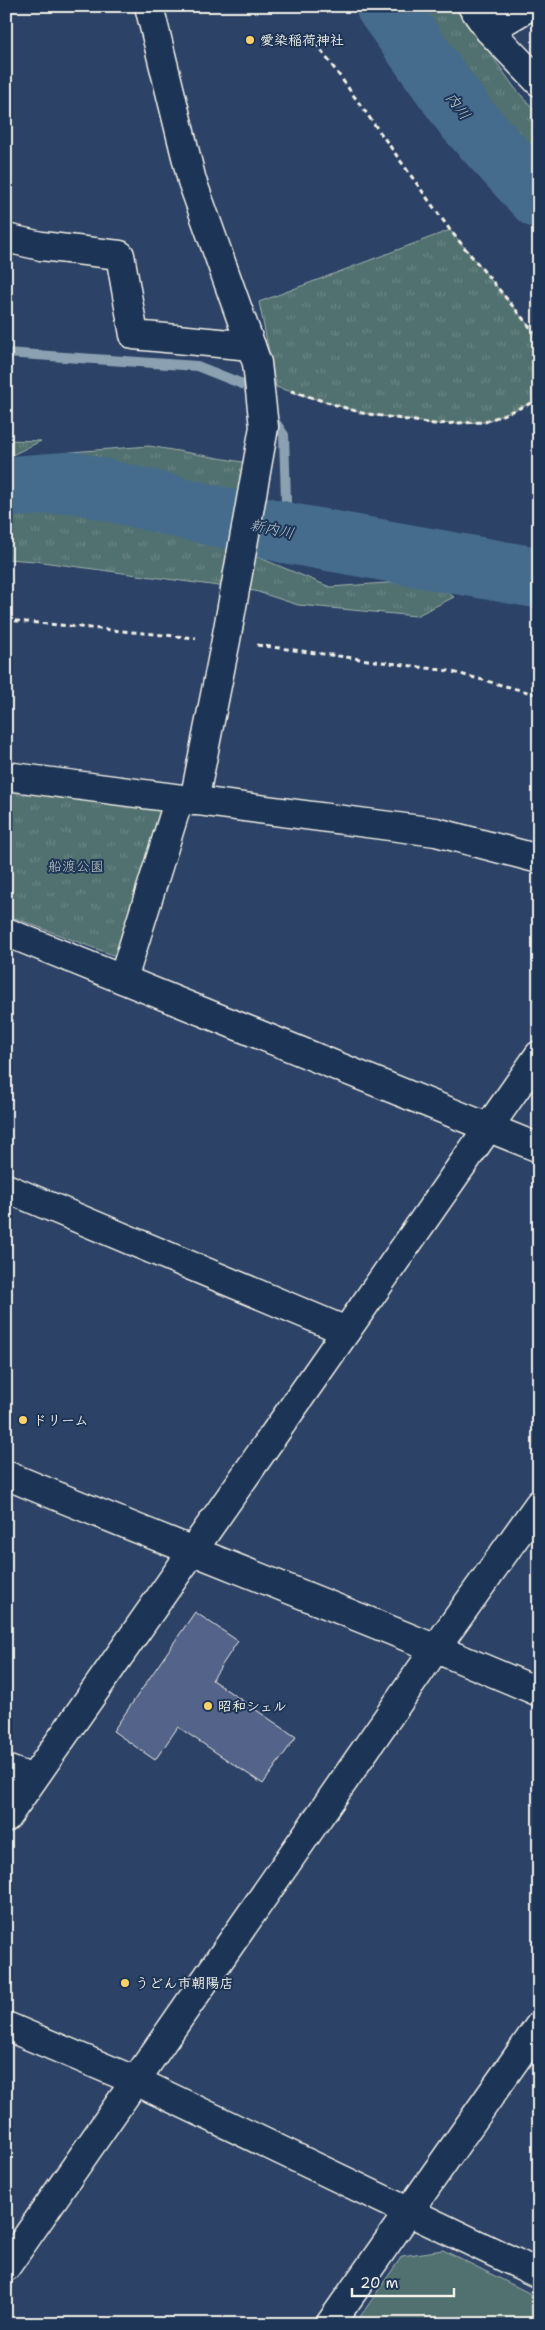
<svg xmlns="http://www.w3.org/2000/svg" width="545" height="2330" viewBox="0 0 545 2330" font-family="'Shantell Sans','Klee One',sans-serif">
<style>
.grass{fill:url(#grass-tufts);stroke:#a2b1ac}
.garden{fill:#517170;stroke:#a2b1ac}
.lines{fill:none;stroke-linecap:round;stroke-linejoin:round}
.stream{stroke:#8ba1b1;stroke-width:10}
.river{stroke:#456c8c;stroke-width:61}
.building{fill:#53638a;stroke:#f4f1e8}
.minor-casing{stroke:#f4f1e8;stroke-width:31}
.path{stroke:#f4f1e8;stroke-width:3;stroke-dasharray:5 4;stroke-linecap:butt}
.minor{stroke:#1d3557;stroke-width:28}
.poi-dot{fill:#ffd166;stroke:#1d3557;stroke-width:2}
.labels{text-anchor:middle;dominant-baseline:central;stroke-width:4;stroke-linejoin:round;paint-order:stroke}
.poi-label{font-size:14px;font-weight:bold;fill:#f4f1e8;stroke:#1d3557;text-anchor:start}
.park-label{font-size:14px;fill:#bbc4be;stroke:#1d3557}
.water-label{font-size:15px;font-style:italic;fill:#b7c2c8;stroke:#1d3557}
</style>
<defs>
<pattern id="grass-tufts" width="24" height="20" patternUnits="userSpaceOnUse" patternTransform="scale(1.25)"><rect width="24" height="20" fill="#517170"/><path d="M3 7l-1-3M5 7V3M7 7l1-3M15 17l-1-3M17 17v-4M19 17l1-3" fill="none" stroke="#6b8684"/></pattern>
</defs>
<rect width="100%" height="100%" fill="#2c4266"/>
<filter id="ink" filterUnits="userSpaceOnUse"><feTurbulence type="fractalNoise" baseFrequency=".02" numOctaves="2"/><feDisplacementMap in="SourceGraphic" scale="10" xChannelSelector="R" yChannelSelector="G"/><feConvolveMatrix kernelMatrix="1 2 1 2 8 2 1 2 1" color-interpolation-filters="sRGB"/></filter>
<g filter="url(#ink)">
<g class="grass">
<path d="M411,6H457L514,87L539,115V159L428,30Z"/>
<path d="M450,230L539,338V400L485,422L434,424L362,413L276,387L259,302Z"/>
<path d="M6,440L41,441L6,458Z"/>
<path d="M149,446L248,463L239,495L106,479L70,452Z"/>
<path d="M100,501L260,558L330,587L428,580L454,597L416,616L298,605L255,591L35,561L6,559V504Z"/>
<path d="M6,787L165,810L118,957L6,915Z"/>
</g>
<path class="garden" d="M443,2250L539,2298V2324H355L402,2256Z"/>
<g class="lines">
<g class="stream">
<path d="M6,353L197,366L250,387L255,394"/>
<path d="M271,416L284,435L287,533"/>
</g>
<g class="river">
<path d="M386,6L467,119L539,198"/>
<path d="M6,487L73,482L287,533L539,578"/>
</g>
</g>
<path class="building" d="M195,1612L238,1641L212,1680L296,1737L263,1784L178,1727L155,1760L113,1731Z"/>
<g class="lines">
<g class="minor-casing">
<g id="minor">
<path d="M149,6L192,181L257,363L264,427L226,640L194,801"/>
<path d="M472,6L489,30L539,82"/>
<path d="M489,30L530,6"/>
<path d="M6,238L41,246L120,255L134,335L251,346"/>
<path d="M6,776L436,832L539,859"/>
<path d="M6,932L539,1148"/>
<path d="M123,979L179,799"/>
<path d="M6,1188L346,1331"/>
<path d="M6,1475C183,1549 363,1616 539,1692"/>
<path d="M6,1769L33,1779"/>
<path d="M6,1818L539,1055"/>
<path d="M6,2026L136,2081L539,2274"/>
<path d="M6,2267L436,1648L539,1504"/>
<path d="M330,2324L539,2026"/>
</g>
</g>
<g class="path">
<path d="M311,36L450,230L539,338"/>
<path d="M291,391L362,413L434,424L485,422L539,400"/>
<path d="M6,620L196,638"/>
<path d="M257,645L449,671L539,695"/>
</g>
<use href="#minor" class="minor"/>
</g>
</g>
<g class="poi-dot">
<circle cx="250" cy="40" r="5"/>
<circle cx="23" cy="1420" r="5"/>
<circle cx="208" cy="1706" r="5"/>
<circle cx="125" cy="1983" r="5"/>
</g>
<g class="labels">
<g class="poi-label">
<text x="260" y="40">愛染稲荷神社</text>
<text x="33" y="1420">ドリーム</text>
<text x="218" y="1706">昭和シェル</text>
<text x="135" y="1983">うどん市朝陽店</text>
</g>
<g class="park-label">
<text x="76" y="866">船渡公園</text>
</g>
<g class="water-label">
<text transform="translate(458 106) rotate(53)">内川</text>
<text transform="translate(272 529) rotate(12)">新内川</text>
</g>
</g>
<rect width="545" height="2330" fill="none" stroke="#1d3557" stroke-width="25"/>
<rect x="12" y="12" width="520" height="2305" fill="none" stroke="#f4f1e8" stroke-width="2" filter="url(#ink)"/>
<path d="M352 2288v8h102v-8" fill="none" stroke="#f4f1e8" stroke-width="2.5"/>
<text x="360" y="2288" font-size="15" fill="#f4f1e8" stroke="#1d3557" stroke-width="4" paint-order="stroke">20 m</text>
</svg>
